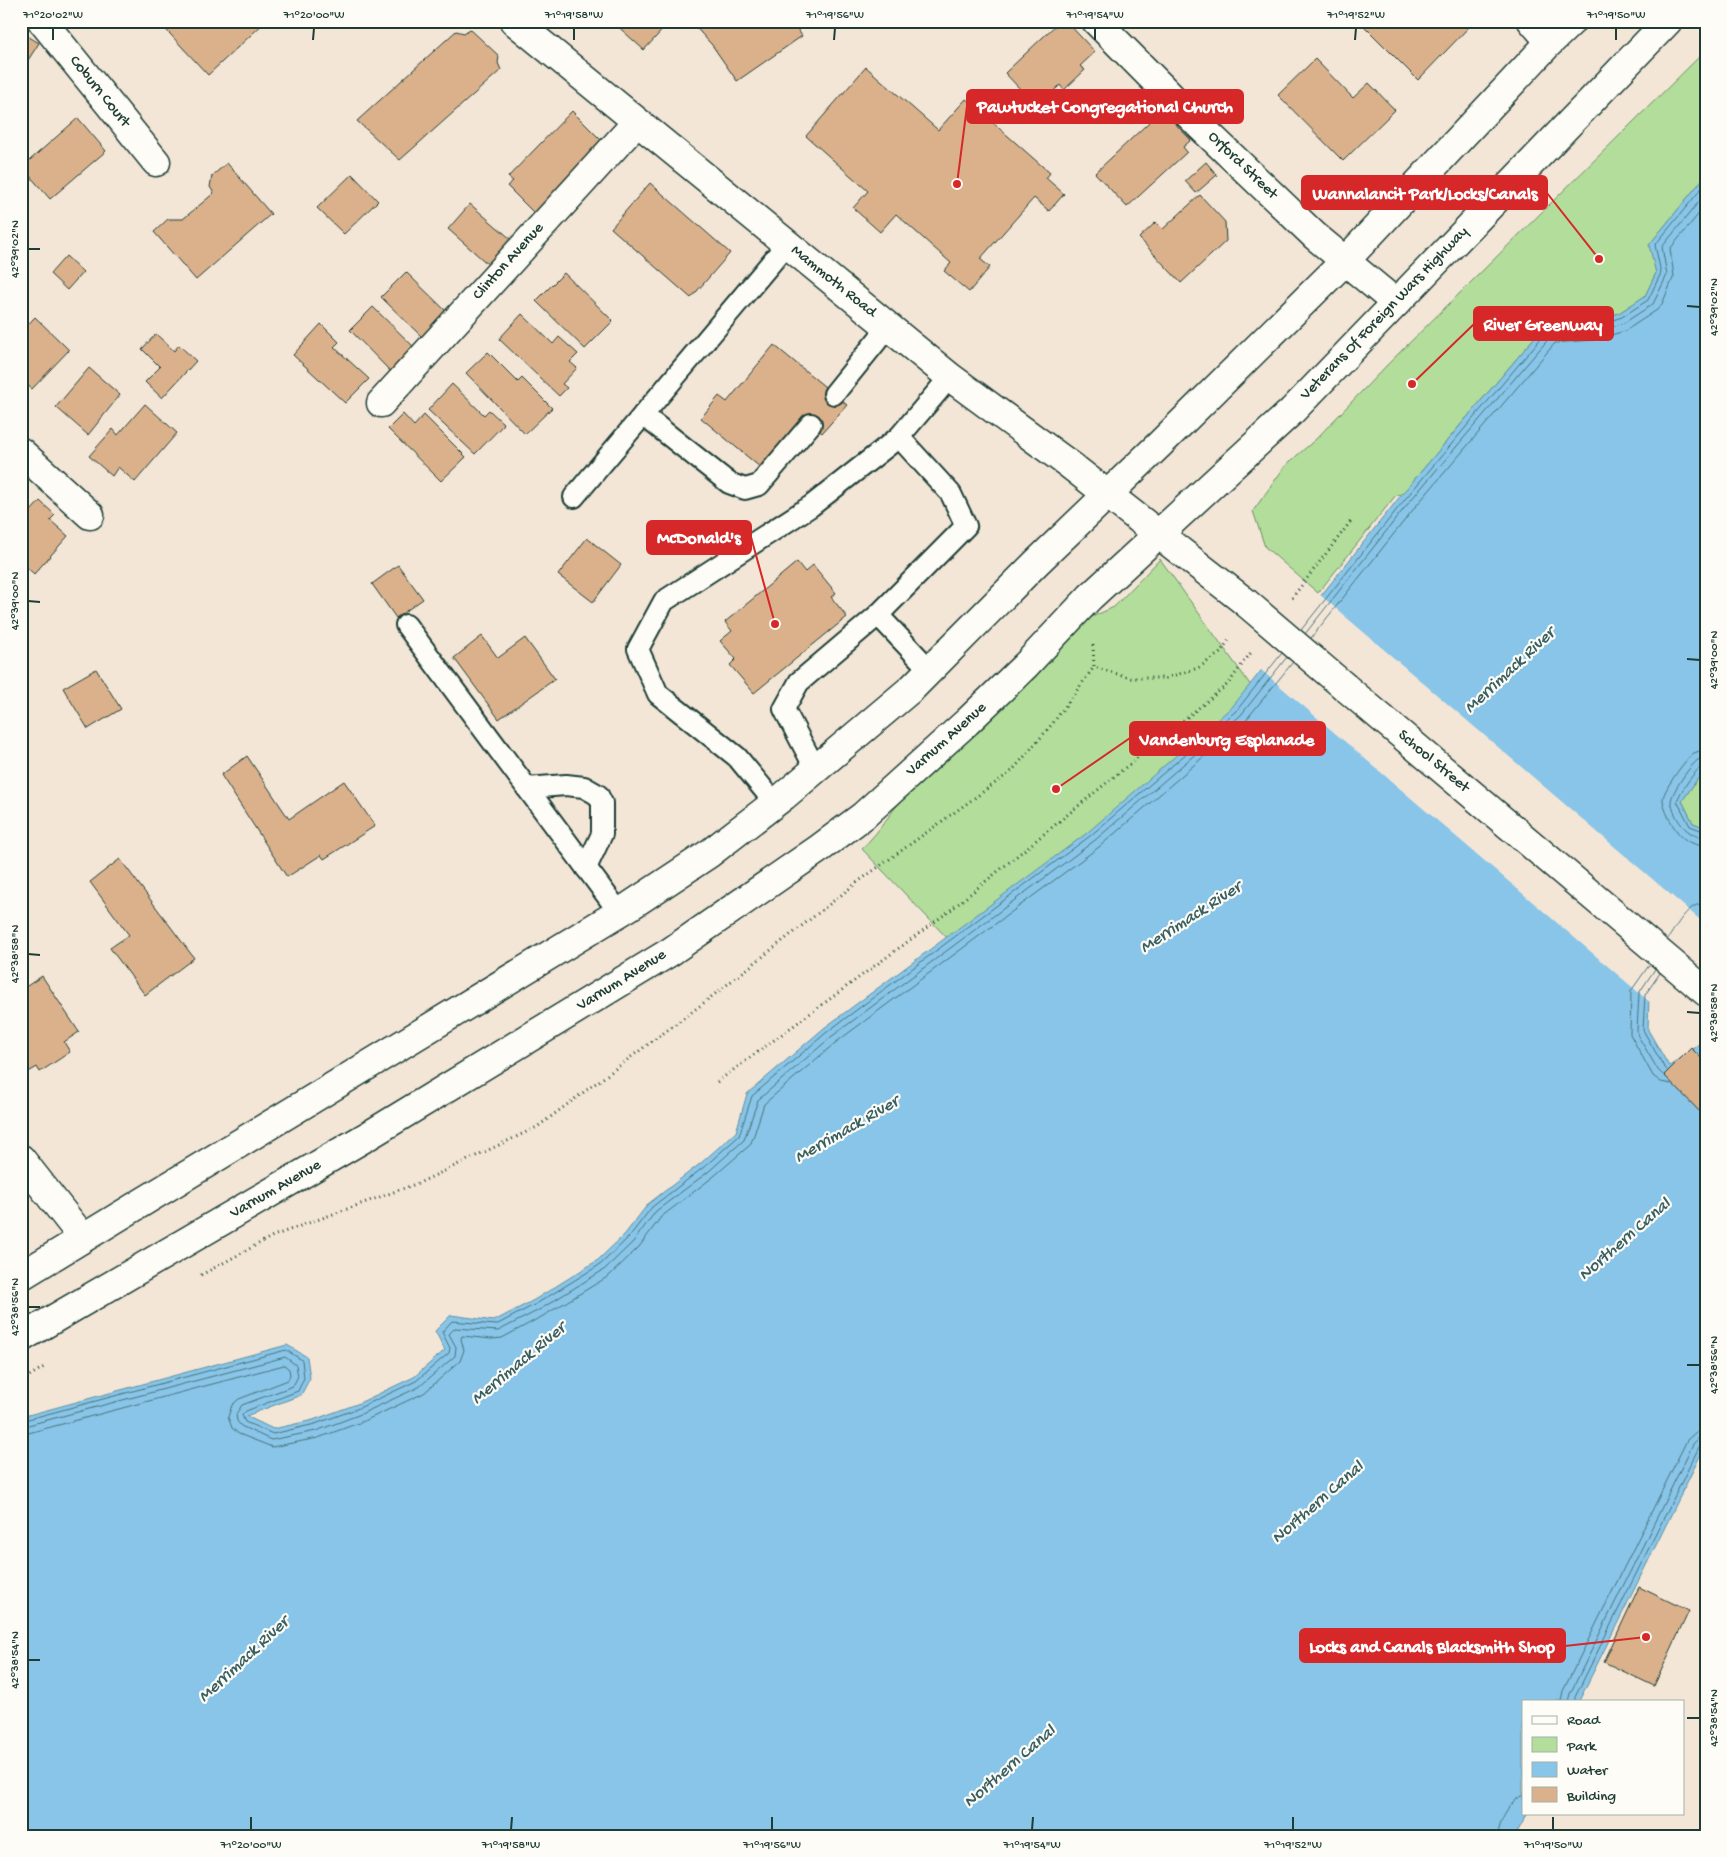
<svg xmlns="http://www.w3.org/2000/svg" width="1727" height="1857" viewBox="0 0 1727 1857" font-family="'Gochi Hand',sans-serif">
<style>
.green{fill:#b3dd9a;stroke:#698d67}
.water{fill:#88c5e8;stroke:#5e8fa0}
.pier{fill:#f3e6d7}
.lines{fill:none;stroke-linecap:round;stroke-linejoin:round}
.shore{stroke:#49737c;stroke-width:1}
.building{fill:#dbb18c;stroke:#1f3d34}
.service-casing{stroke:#1f3d34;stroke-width:24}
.minor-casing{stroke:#1f3d34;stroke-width:31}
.secondary-casing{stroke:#1f3d34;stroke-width:31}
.primary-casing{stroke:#1f3d34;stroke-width:31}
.path{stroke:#1f3d34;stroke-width:3;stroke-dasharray:1 4;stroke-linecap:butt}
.service{stroke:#fdfcf7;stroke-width:20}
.minor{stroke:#fdfcf7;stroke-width:28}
.secondary{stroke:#fdfcf7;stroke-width:28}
.primary{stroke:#fdfcf7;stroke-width:28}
.secondary-bridge-casing{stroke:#1f3d34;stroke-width:31;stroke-linecap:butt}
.secondary-bridge{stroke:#fdfcf7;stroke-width:28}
.ticks{fill:none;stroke:#1f3d34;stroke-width:2}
.labels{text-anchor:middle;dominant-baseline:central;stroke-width:4.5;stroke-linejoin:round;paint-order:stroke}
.street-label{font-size:16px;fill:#1f3d34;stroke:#fdfcf7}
.water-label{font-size:18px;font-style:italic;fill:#395f61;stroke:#fdfcf7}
.leader{fill:none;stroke:#d62828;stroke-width:2}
.callout-dot{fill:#d62828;stroke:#fdfcf7;stroke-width:2}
.callout{fill:#d62828;stroke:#d62828;stroke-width:2}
.callout-label{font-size:18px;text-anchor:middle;font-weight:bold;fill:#fff}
.neatline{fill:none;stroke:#1f3d34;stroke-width:2}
.ticks-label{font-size:12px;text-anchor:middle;fill:#1f3d34}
</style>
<rect width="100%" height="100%" fill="#f3e6d7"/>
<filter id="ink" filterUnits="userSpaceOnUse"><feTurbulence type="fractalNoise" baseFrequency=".02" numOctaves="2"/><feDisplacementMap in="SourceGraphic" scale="10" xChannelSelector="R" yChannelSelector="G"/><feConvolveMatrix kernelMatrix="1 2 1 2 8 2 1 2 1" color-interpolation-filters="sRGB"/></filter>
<g filter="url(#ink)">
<g class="green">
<path d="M1706,50V175L1650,244L1656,273L1645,296L1619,313L1590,322L1546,324L1402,494L1396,495L1318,593L1265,547L1253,511L1286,465L1316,439L1386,366Z"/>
<path d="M1160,559L1272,715L995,988L862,849L877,832L898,804L928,773L1043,639L1114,607Z"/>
<path d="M1706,767V828L1693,823L1682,801Z"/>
</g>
<path class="water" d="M1706,175V767L1682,801L1693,823L1706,828V915L1704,922L1649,996L1648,1030L1669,1066C1682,1059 1693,1047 1706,1039V1444L1579,1701H1523V1813H1528L1515,1836H21V1417L287,1345L307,1357L310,1378L301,1395L246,1416L273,1429L313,1420L357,1404L414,1377L445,1350L435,1331L451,1315L494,1321L534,1300L598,1260L625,1234L648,1204L701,1163L736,1132L747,1094L824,1028L1087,833L1233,706L1402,494L1546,324L1590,322L1619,313L1645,296L1656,273L1649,245Z"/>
<path class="pier" d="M1319,594L1705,924L1652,997V1004L1260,669Z"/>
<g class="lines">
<g class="shore">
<path d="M1301,630L1406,498L1548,330L1592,327L1622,317L1648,300L1661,273L1655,245L1706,183"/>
<path d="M1305,634L1410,501L1551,336L1594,333L1624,323L1653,304L1667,275L1662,247L1706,193"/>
<path d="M1311,638L1416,506L1555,343L1593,340L1625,331L1657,310L1662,304L1674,276L1670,249L1706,205"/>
<path d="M1706,750C1702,751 1698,751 1694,753C1686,758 1665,788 1663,798C1662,807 1674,830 1681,836C1687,842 1698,846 1706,846"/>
<path d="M1706,758C1702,758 1701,758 1698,760C1690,765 1672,792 1671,801C1674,819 1687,837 1706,838"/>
<path d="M1706,764C1697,766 1680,792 1677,801L1690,826L1706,832"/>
<path d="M1667,940C1677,926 1687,903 1706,903"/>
<path d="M1650,964L1631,991L1630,1034L1653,1076L1661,1082L1671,1084"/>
<path d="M1655,969L1639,993L1637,1030L1638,1036L1658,1070L1663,1075"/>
<path d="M1660,973L1645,995L1643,1030L1664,1067L1667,1070"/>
<path d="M21,1421L286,1350L302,1360L304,1378L298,1391L246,1411L242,1415L245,1422L273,1434L315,1424L359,1408L416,1381L449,1353L450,1348L442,1332L452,1321L496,1325L536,1304L601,1264L629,1237L652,1207L704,1167L739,1136L752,1096L827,1032L1090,836L1237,710L1282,653"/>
<path d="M21,1427L285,1357L296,1365L298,1376L293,1386L242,1405L236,1414L237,1421L241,1426L271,1440L316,1431L361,1414L419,1387L455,1356L456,1347L449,1334L455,1328L498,1331L539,1310L605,1269L633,1242L656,1211L708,1172L744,1140L758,1100L831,1037L1094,841L1241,715L1287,657"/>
<path d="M21,1435L284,1365L289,1369L290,1375L288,1380L239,1399L232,1405L228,1417L232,1428L239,1434L272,1447L318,1438L364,1421L424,1393L460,1361L464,1350L461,1339L462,1336L492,1339L502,1338L543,1316L609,1276L639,1247L661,1217L713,1177L750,1145L753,1138L764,1104L835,1043L1099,847L1246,720L1293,662"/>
<path d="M1561,1701L1563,1691L1687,1440L1696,1432L1706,1430"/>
<path d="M1568,1701L1570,1694L1693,1444L1699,1438L1706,1437"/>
<path d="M1575,1701V1697L1699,1447L1702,1444L1706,1443"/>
<path d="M1498,1836C1498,1823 1511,1800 1523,1795"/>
</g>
</g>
<g class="building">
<path d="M158,21H266L208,75Z"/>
<path d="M612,21H661L666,26L644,50Z"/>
<path d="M690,21H740L744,25L749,21H792L802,36L737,81L712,45Z"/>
<path d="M1060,21H1066L1095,52L1080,66L1085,70L1064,90L1060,85L1037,107L1005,73Z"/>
<path d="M1359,21H1464L1469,27L1418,80Z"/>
<path d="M470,29L499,56L498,63L501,70L400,160L357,121L456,31L464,33Z"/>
<path d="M21,32L39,43L21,71Z"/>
<path d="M1315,59L1353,98L1369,83L1395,110L1343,161L1278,95Z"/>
<path d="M866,67L938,130L966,99L1050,173L1046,178L1064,194L1049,211L1034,198L980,259L990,267L969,292L944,271L951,263L896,214L880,232L853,208L868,191L806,136Z"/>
<path d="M1162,110L1191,140L1183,147L1187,152L1127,207L1095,173Z"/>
<path d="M572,111L601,140L591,151L595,156L537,216L507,186L513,181L508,177Z"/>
<path d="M78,118L106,151L50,199L22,167Z"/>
<path d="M1206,162L1217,175L1196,193L1185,181Z"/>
<path d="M227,163L271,214L196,280L154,232L168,219H183L214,193L210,187L212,176Z"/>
<path d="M352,174L378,201L344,234L317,208Z"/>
<path d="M650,183L730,253L691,298L611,228Z"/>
<path d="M1200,195L1225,222L1226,241L1181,283L1139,238L1156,222L1163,229Z"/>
<path d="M470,204L512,240L490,266L448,229Z"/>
<path d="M66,256L83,272L67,290L50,274Z"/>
<path d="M406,272L448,313L423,338L381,297Z"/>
<path d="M564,273L613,321L585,349L536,301Z"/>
<path d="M373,307L416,349L392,373L350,330Z"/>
<path d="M522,314L553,344L559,337L578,354L570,362L577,368L562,384L567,388L559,396L499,339Z"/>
<path d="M35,317L69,350L32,389L21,380V332Z"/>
<path d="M321,324L339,342L334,347L369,379L345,403L293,355Z"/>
<path d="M156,334L174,351L179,345L196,361L162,398L145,382L160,367L142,349Z"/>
<path d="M774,345L847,405L822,433L803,418L761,468L701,418L719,396L727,402Z"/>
<path d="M488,352L518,382L522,378L552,408L525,434L466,373Z"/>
<path d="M89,368L120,395L88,435L56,407Z"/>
<path d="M452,384L484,415L489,410L504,424L475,454L428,410Z"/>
<path d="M145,404L177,433L135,482L118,467L112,476L89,456L113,429L118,435Z"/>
<path d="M403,414L414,426L424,415L466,457L441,481L388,429Z"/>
<path d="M40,501L55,515L50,520L68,536L34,574L21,562V522Z"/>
<path d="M587,538L621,565L593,602L558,575Z"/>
<path d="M797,562L805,572L813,565L836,593L831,597L847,617L754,693L730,665L736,659L720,641L732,631L725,622Z"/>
<path d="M398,565L423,599L396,618L372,584Z"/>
<path d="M482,636L498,658L525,638L555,679L499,719L454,658Z"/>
<path d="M96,669L121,709L88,729L63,688Z"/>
<path d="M247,756L289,819L344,781L375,826L324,859L321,855L287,877L221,775Z"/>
<path d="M120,859L194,958L145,995L110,948L129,935L90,882Z"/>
<path d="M42,976L79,1032L64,1042L70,1052L40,1072L37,1067L27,1073L21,1063V990Z"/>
<path d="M1691,1048L1706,1063V1118L1664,1075Z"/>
<path d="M1639,1587L1689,1611L1654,1686L1604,1662Z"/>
</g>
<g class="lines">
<g class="service-casing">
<g id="service">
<path d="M834,394L888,327"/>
<path d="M643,415L729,483L745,489L759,485L811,424"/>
<path d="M574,497L787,244"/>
<path d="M878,615L930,670"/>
<path d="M406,625L619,912"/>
<path d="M816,770L784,709L799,682L878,615L966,526L951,494L899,437"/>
<path d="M527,788L566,785L584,787L598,795L602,803V834L586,868"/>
<path d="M775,803L737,757L658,694L638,649L664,601L811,506L899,437L950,377"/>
</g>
</g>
<g class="minor-casing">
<g id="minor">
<path d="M42,21L156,162"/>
<path d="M1096,21L1201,127L1315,236L1396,303"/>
<path d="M1532,21L1550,42"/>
<path d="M381,403L637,122"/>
<path d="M21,452L90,515"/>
<path d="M21,1159L83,1238"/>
</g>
</g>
<g class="secondary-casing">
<g id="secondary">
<path d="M514,21L950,377L1070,465L1244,601"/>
<path d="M1345,687L1706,992"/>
</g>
</g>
<g class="primary-casing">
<g id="primary">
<path d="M21,1276L630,906L710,853L784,796L912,688L1037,562L1159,445L1345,261L1550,42L1572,21"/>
<path d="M21,1338L371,1134L670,952L820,848L863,816L967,722L1026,665L1090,597L1292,411L1668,21"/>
</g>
</g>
<g class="path">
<path d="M1292,598L1351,521"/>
<path d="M1093,645L1094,667L1131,678H1166L1198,668L1220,653L1230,638"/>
<path d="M717,1082L948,912L1228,684L1252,651"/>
<path d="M201,1275L273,1236L421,1182L537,1127L701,1005L859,881L1012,771L1053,723L1094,667"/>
<path d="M21,1381L44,1367"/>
</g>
<use href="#service" class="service"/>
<use href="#minor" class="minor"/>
<use href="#secondary" class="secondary"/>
<use href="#primary" class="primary"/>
<g class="secondary-bridge-casing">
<path id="secondary-bridge" d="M1244,601L1345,687"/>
</g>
<use href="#secondary-bridge" class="secondary-bridge"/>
</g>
</g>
<path class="ticks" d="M53,40V28M313,40L314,28M574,40V28M834,40L835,28M1095,40V28M1355,40L1356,28M1616,40V28M28,249H40M1687,306L1700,307M28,601L40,602M1687,659L1700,660M28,954L40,955M1687,1012L1700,1013M28,1307H40M1687,1365H1700M28,1660H40M1687,1718H1700M251,1830V1817M511,1830L512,1817M772,1830V1817M1032,1830L1033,1817M1293,1830V1817M1553,1830V1817"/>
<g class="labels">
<g class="street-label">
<text transform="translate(99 92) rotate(51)">Coburn Court</text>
<text transform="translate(1242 166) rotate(44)">Orford Street</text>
<text transform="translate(509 262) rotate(-48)">Clinton Avenue</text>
<text transform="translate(833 282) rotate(39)">Mammoth Road</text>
<text transform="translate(1385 314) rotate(-46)">Veterans Of Foreign Wars Highway</text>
<text transform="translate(947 740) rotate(-42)">Varnum Avenue</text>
<text transform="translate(1433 762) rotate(40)">School Street</text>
<text transform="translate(622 981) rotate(-32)">Varnum Avenue</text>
<text transform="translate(276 1190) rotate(-30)">Varnum Avenue</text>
</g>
<g class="water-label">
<text transform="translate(1510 671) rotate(-43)">Merrimack River</text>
<text transform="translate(1191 918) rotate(-33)">Merrimack River</text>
<text transform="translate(847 1130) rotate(-30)">Merrimack River</text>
<text transform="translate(1625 1240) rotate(-41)">Northern Canal</text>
<text transform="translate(519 1364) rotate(-40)">Merrimack River</text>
<text transform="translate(1318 1503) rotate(-41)">Northern Canal</text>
<text transform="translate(244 1660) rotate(-43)">Merrimack River</text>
<text transform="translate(1010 1767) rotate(-41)">Northern Canal</text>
</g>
</g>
<path class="leader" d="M957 184L967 106M1599 259L1547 193M1412 384L1474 324M775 624L751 537M1056 789L1130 738M1646 1637L1565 1646"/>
<g class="callout-dot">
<circle cx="957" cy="184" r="5"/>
<circle cx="1599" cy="259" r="5"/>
<circle cx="1412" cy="384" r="5"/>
<circle cx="775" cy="624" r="5"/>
<circle cx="1056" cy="789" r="5"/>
<circle cx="1646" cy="1637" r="5"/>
</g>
<g class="callout">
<rect x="967" y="90" width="276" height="33" rx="5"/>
<rect x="1302" y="176" width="245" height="33" rx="5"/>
<rect x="1474" y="307" width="139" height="33" rx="5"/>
<rect x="647" y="521" width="104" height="33" rx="5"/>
<rect x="1130" y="722" width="195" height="33" rx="5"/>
<rect x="1300" y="1629" width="265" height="33" rx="5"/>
</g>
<g class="callout-label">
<text x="1105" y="112">Pawtucket Congregational Church</text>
<text x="1425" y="199">Wannalancit Park/Locks/Canals</text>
<text x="1543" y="330">River Greenway</text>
<text x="699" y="543">McDonald's</text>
<text x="1227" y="745">Vandenburg Esplanade</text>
<text x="1432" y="1652">Locks and Canals Blacksmith Shop</text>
</g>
<rect width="1727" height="1857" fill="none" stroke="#fdfcf7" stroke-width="55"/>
<rect x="1522" y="1700" width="162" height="115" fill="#fdfcf7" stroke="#a4b0a9"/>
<rect x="1532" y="1716" width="25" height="8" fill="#fdfcf7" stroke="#a4b0a9"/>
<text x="1567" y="1724" font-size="15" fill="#1f3d34">Road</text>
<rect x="1532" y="1737" width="25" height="15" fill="#b3dd9a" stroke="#a4b0a9"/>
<text x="1567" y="1750" font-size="15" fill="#1f3d34">Park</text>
<rect x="1532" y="1762" width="25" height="15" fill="#88c5e8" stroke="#a4b0a9"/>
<text x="1567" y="1774" font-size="15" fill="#1f3d34">Water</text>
<rect x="1532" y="1787" width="25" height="15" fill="#dbb18c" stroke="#a4b0a9"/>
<text x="1567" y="1800" font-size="15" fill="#1f3d34">Building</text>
<rect x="28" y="28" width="1672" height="1802" class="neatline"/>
<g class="ticks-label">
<text x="53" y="18">71°20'02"W</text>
<text x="314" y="18">71°20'00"W</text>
<text x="574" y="18">71°19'58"W</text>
<text x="835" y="18">71°19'56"W</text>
<text x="1095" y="18">71°19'54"W</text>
<text x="1356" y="18">71°19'52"W</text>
<text x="1616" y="18">71°19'50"W</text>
<text transform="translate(14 249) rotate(-90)" y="4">42°39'02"N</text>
<text transform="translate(1713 307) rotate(-90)" y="4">42°39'02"N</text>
<text transform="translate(14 601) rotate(-90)" y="4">42°39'00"N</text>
<text transform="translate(1713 660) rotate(-90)" y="4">42°39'00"N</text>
<text transform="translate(14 954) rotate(-90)" y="4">42°38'58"N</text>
<text transform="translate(1713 1013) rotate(-90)" y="4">42°38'58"N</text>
<text transform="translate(14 1307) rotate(-90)" y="4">42°38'56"N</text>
<text transform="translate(1713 1365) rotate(-90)" y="4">42°38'56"N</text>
<text transform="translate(14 1660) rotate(-90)" y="4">42°38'54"N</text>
<text transform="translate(1713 1718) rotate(-90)" y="4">42°38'54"N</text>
<text x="251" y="1848">71°20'00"W</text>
<text x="511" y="1848">71°19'58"W</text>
<text x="772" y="1848">71°19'56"W</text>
<text x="1032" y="1848">71°19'54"W</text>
<text x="1293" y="1848">71°19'52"W</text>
<text x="1553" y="1848">71°19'50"W</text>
</g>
</svg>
